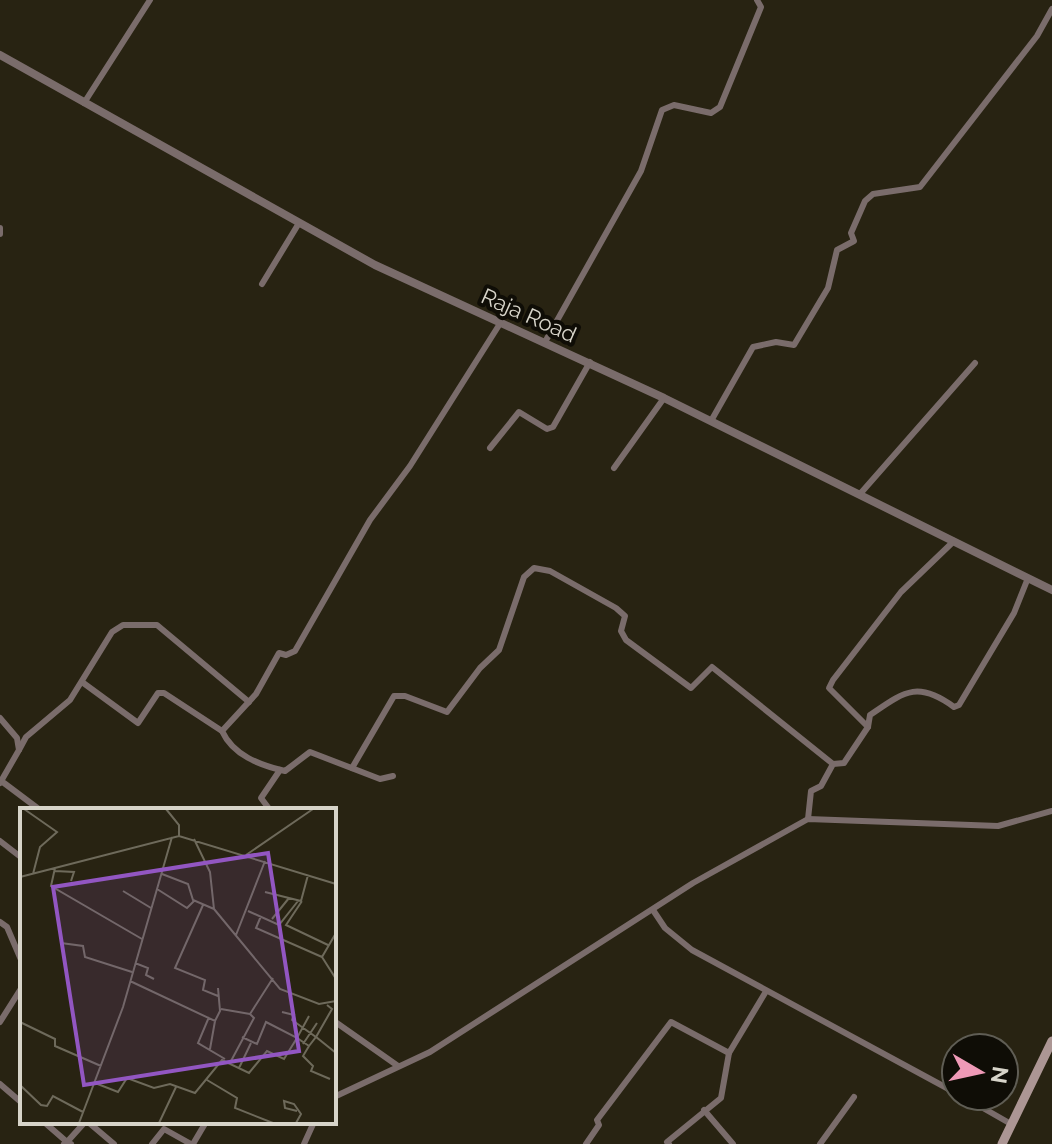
<svg xmlns="http://www.w3.org/2000/svg" width="1052" height="1144" viewBox="0 0 1052 1144" font-family="Raleway,sans-serif">
<style>
.lines{fill:none;stroke-linecap:round;stroke-linejoin:round}
.minor{stroke:#7a6c6b;stroke-width:6}
.tertiary{stroke:#7a6c6b;stroke-width:8}
.secondary{stroke:#ac9694;stroke-width:9}
.labels{text-anchor:middle;dominant-baseline:central;stroke-width:8;stroke-linejoin:round;paint-order:stroke}
.street-label{font-size:22px;fill:#d7d4c9;stroke:#0f0d06}
.inset-road{fill:none;stroke:#6e6a5b;stroke-width:2}
.view{fill:#9256c2;fill-opacity:0.15;stroke:#9256c2;stroke-width:4}
.inset-edge{fill:none;stroke:#d7d4c9;stroke-width:4}
</style>
<rect width="100%" height="100%" fill="#282312"/>
<g class="lines">
<g class="minor">
<path d="M84,103L150,0"/>
<path d="M0,228V234"/>
<path d="M262,284L299,223"/>
<path d="M545,342L641,171L662,110L674,105L711,113L720,107L761,7L757,0"/>
<path d="M711,421L753,347L776,342L794,345L828,288L837,250L854,241L851,233L865,201L873,194L920,187L1037,36L1052,9"/>
<path d="M490,448L519,412L547,429L553,427L590,362"/>
<path d="M614,468L664,398"/>
<path d="M860,494L975,363"/>
<path d="M82,682L138,723L158,693H164L222,731"/>
<path d="M0,718L17,738L19,750L0,783"/>
<path d="M868,727L829,688L833,680L901,592L954,541"/>
<path d="M19,750L26,737L70,700L112,632L123,625H157L249,702"/>
<path d="M352,768L394,696H405L447,712L480,668L499,650L524,577L534,568L550,571L616,608L625,616L621,631L626,640L691,688L712,667L833,764"/>
<path d="M393,776L380,779L310,752L285,771C259,765 233,755 222,731L256,694L279,653L286,655L295,651L370,520L410,466L501,322"/>
<path d="M4,783L40,810"/>
<path d="M270,810L261,798L280,770"/>
<path d="M808,819L811,791L821,786L833,764L844,763L868,727L870,715C904,692 917,680 954,707L959,705L1014,613L1028,578"/>
<path d="M0,841L22,858"/>
<path d="M653,910L665,928L692,950L956,1093"/>
<path d="M0,922L7,927L22,962"/>
<path d="M334,1021L398,1066"/>
<path d="M0,1022L22,987"/>
<path d="M0,1084L22,1103"/>
<path d="M962,1096L1011,1124"/>
<path d="M334,1097L430,1052L693,883L808,819L998,826L1052,811"/>
<path d="M704,1110L733,1144"/>
<path d="M44,1122L67,1142L64,1144"/>
<path d="M88,1122L114,1144"/>
<path d="M71,1144L67,1142L85,1122"/>
<path d="M152,1144L164,1129L191,1144"/>
<path d="M193,1144L206,1122"/>
<path d="M304,1144L314,1122"/>
<path d="M586,1144L599,1125L597,1120L671,1022L729,1053"/>
<path d="M669,1144L667,1142L721,1098L729,1053L765,993"/>
<path d="M820,1144L854,1097"/>
</g>
<path class="tertiary" d="M0,55L375,265L664,398L1052,590"/>
<path class="secondary" d="M1002,1144L1052,1041"/>
</g>
<g class="labels">
<g class="street-label">
<text transform="translate(529 315) rotate(24)">Raja Road</text>
</g>
</g>
<g transform="translate(20 808)">
<rect width="316" height="316" fill="#282312"/>
<path class="inset-road" d="M4,1L37,24L20,39L13,66M146,1L159,17V28M174,31L190,64L194,101L260,181L299,196L316,193M226,47L293,1M35,60L31,78L122,131M35,63L54,64L51,73M142,66L168,76L173,92L194,101M0,69L159,28L316,76M137,81L167,100L175,92M103,83L131,100M245,84L281,93L288,67M282,93L266,117L308,137M183,97L155,160L185,172L183,182L198,188M228,103L259,117L278,93M241,108L236,120L302,149M252,111L269,90M316,125L302,149L316,171M216,127L245,53M41,135L63,138L65,149L112,164M115,155L128,160L126,167L134,171M110,173L195,213L200,203L198,180M201,201L230,206M262,204L274,207L272,212L296,229L312,201L307,197M189,209L178,235L205,251M0,214L35,231V238L81,258M222,229L237,236L246,214L277,230L289,208M283,236L297,215M289,238L283,248L293,258L291,263L310,271M190,241L195,213M211,253L234,210L230,206L253,170M219,260L231,235M187,272L217,290L215,300L253,315M75,275L98,284L107,270L134,280L150,276L175,285L202,252L229,265L247,243L264,251L277,230L289,238L296,229L316,245M0,277L21,297L27,298L33,288L63,304M59,315L103,199L152,29M139,315L156,279M276,315L281,306L274,296L264,293L265,300L277,303"/>
<path class="view" d="M248,45L279,243L64,277L33,79Z"/>
<rect width="316" height="316" class="inset-edge"/>
</g>
<g transform="translate(980 1072) rotate(99)"><circle r="38" fill="#0f0d06" stroke="#5f5d54" stroke-width="2"/>
<path d="M0-6L14 30L0 20L-14 30Z" fill="#ef9ab7"/>
<text y="-12" font-size="22" font-weight="bold" text-anchor="middle" fill="#d7d4c9">N</text>
</g>
</svg>
